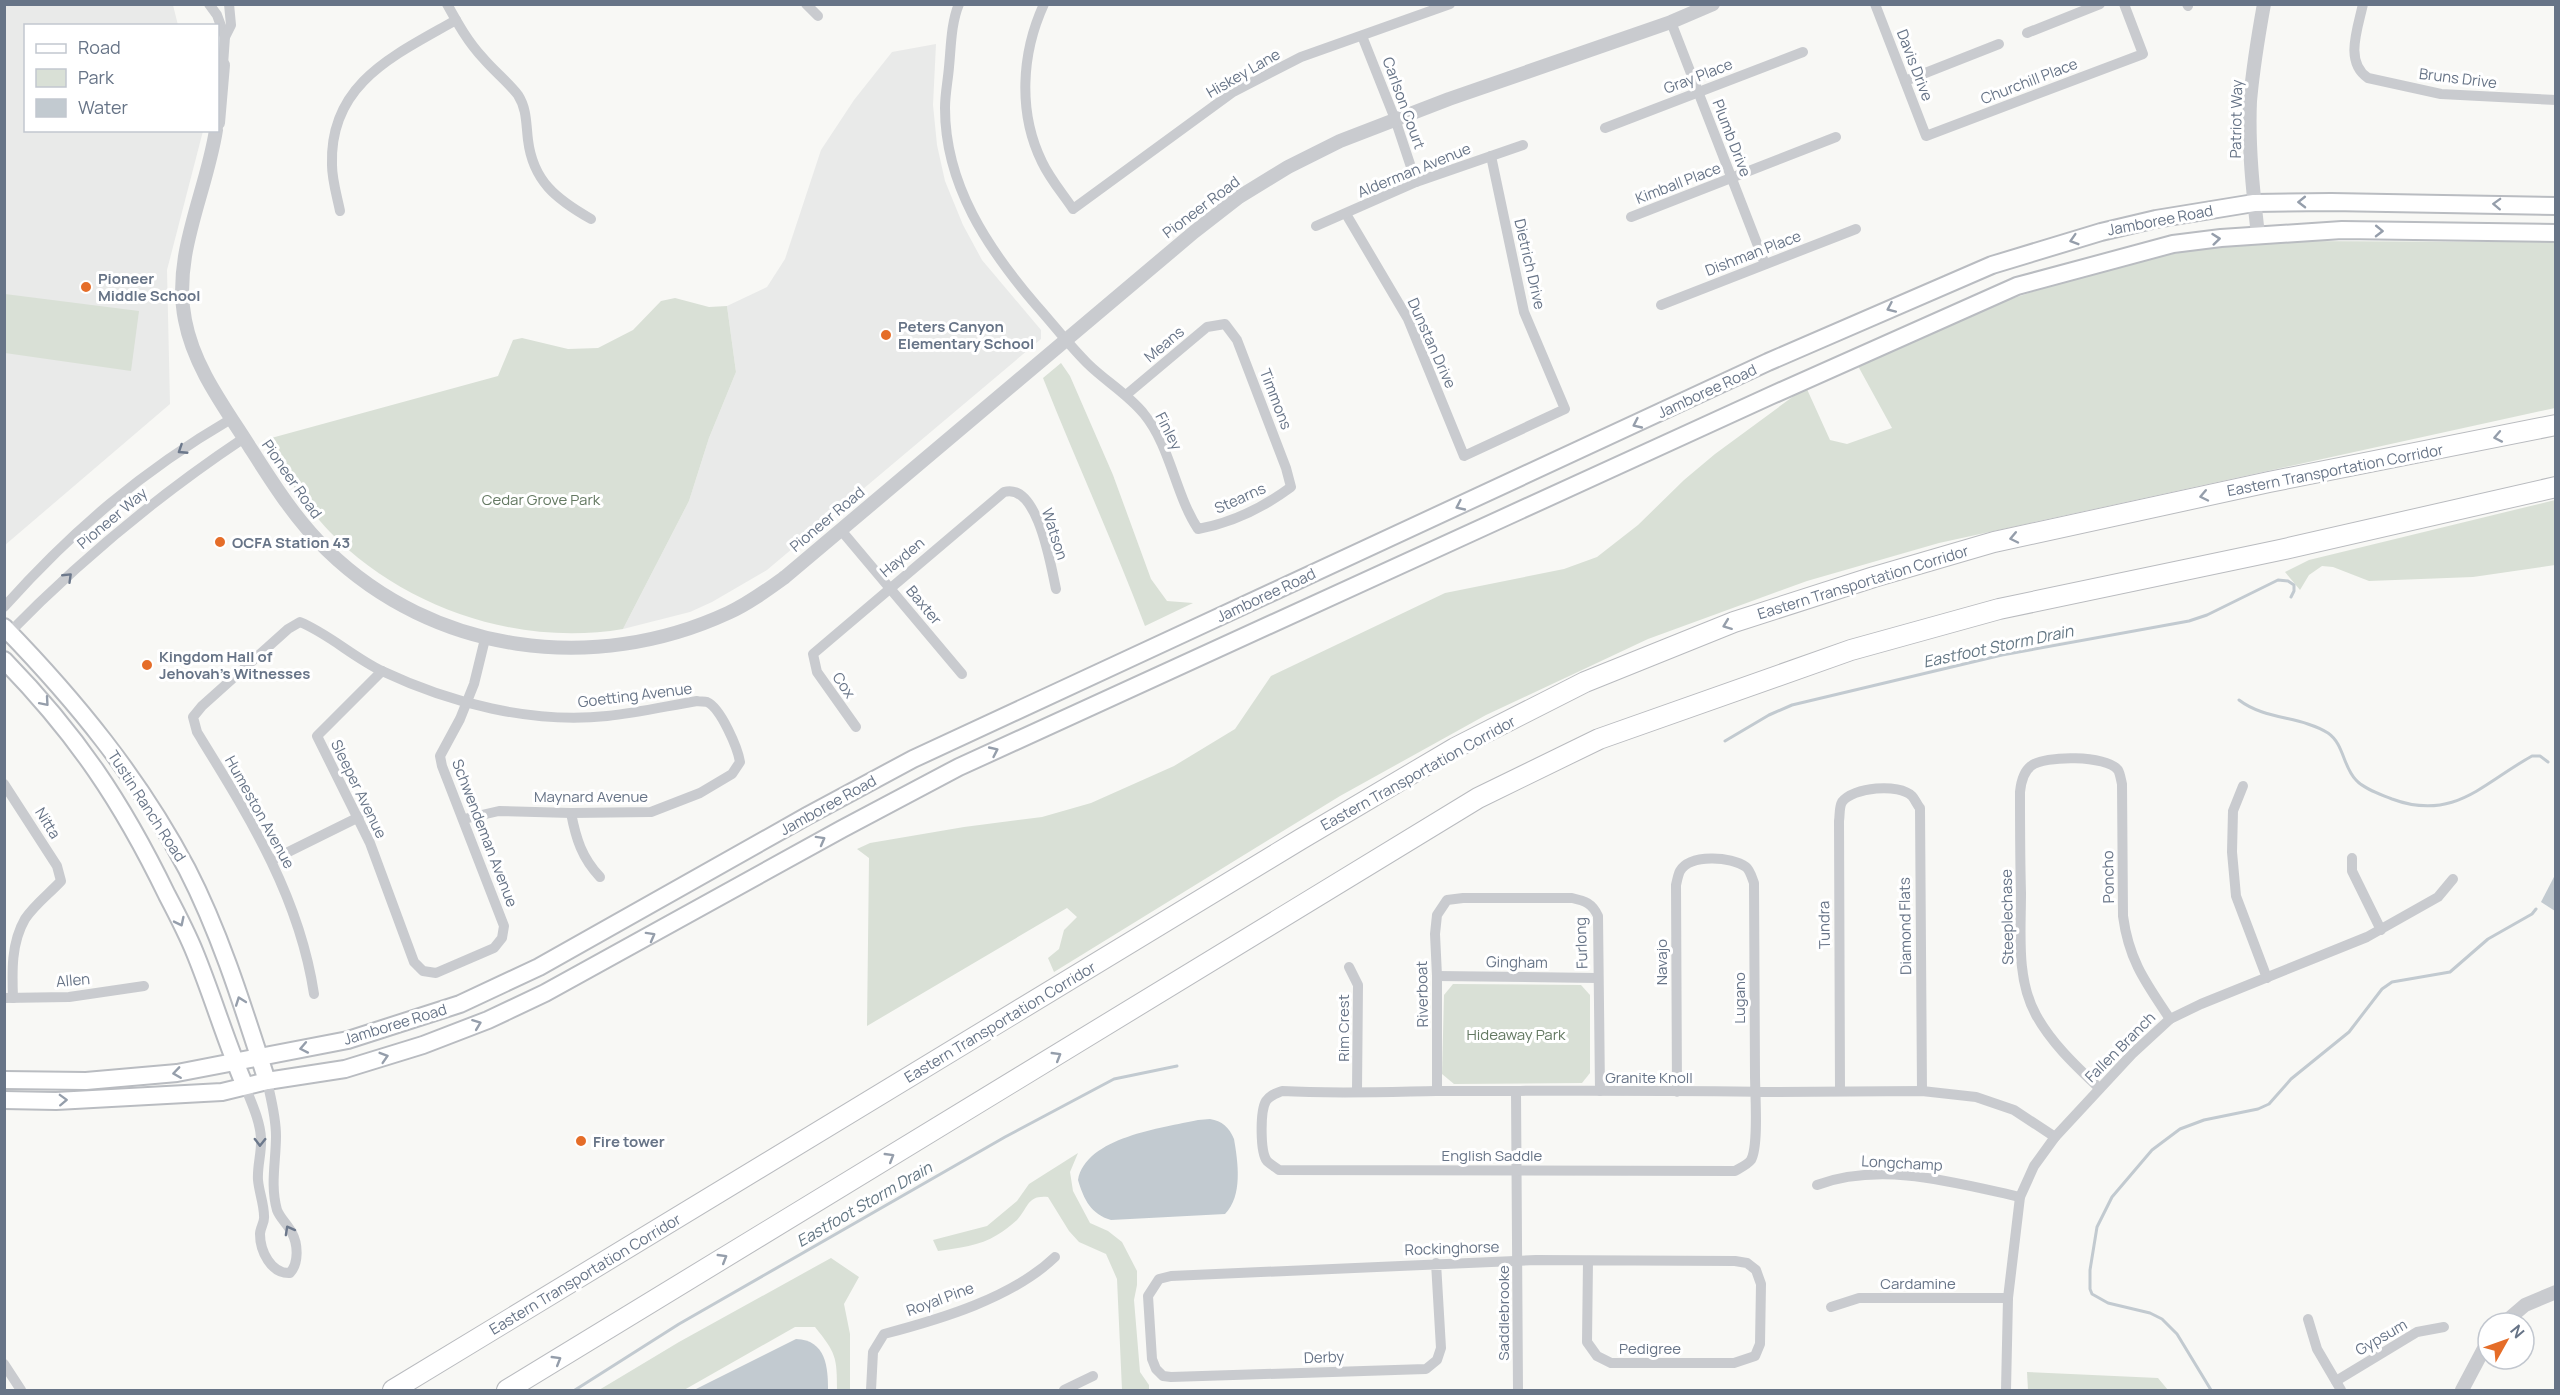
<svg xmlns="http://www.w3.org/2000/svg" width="2560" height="1395" viewBox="0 0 2560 1395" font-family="Manrope,sans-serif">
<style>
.built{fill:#e9eae9}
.green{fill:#d9e0d6}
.water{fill:#c2cad0}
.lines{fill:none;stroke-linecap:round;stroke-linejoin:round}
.stream{stroke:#c2cad0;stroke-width:3}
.primary-casing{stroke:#b9bcc1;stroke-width:20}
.motorway-casing{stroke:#b9bbbf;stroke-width:22}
.minor{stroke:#c9cbcf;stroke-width:10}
.tertiary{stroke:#c9cbcf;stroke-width:14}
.primary{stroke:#fff;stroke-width:16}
.motorway{stroke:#fff;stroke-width:20}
.oneway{stroke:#959eab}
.oneway2{stroke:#6c788b}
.poi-dot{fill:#e56d28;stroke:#fff;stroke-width:2}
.labels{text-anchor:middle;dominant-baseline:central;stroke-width:6;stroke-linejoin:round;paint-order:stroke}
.street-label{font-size:15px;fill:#677487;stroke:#fff}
.poi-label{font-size:15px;font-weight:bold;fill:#677487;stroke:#fff;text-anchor:start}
.park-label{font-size:15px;fill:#647962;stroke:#fff}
.water-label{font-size:16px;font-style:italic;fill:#637683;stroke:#fff}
</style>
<rect width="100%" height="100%" fill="#f8f8f5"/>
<g class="built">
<path d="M5,5H173L178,25L26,26V130L203,131L167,270L170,404L5,545Z"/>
<path d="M936,44L933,105L937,145L945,181L963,225L982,260L1041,330V339L767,570L712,602L690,612L623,629L689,501L709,438L736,372L727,306L767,287L785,259L821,150L854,100L892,52Z"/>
</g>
<g class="green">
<path d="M2282,241L2555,242V408L1939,543L1807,581L1648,639L1486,715L1340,796L1054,972L1048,958L1059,949L1064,930L1077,917L1067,908L867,1026L869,858L857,849L870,843L964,827L1042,817L1091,803L1174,766L1235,729L1271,676L1445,593L1564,569L1597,557L1638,525L1684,480L1715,454L1806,387L1830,440L1847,444L1892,428L1858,366L1976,311L2103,268L2193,250Z"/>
<path d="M5,294L139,311L131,371L5,353Z"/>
<path d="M675,298L709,307L727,306L736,372L709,438L689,501L623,629C519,647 403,608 330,532C304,505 284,472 264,440L498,376L513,340L522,338L568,349L598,348L633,330L661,301Z"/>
<path d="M1061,363L1070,376L1113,475L1151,579L1167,601L1193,603L1145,626C1113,542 1076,461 1043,378Z"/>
<path d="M2555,500V565L2473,577L2369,581L2333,567L2322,566L2309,575L2300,590L2285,572L2309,560Z"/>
<path d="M1453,984L1581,985L1590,995V1073L1582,1083L1454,1084L1442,1074L1444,995Z"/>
<path d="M1078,1153L1070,1172L1073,1191L1090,1223L1108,1231L1122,1242L1137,1271V1285L1134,1300L1140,1372L1149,1385V1390H1122L1117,1279L1106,1254L1079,1242L1069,1231L1048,1197C1027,1195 1029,1207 1017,1220C1011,1225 1004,1231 997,1235C980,1246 958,1248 938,1251L933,1240L987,1226L1017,1201L1029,1184Z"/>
<path d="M831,1258L859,1277L844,1304L850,1334V1390H837C837,1357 836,1353 815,1327H795L684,1390H599L679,1342Z"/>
<path d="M2027,1372L2158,1378L2168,1390H2028Z"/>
</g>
<g class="water">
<path d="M2555,875V911L2541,902Z"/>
<path d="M1210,1119C1222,1121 1229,1127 1234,1139C1238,1162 1243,1196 1225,1214L1111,1220C1091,1214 1084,1200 1078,1180C1086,1137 1162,1128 1198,1120Z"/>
<path d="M796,1339C826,1340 828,1367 828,1390H694Z"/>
</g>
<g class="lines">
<g class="stream">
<path d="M2239,700C2265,720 2301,716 2328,733C2344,744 2343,767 2356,780C2364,789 2380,794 2392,799C2454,822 2483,783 2532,756H2540L2548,762"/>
<path d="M1725,741L1769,715L1792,705L2002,655L2189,621L2207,615L2278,580L2288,581L2294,585V591L2291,597"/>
<path d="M575,1390L679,1324L1005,1137L1114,1079L1177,1066"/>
<path d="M2211,1390L2177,1334L2162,1319L2150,1313L2108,1303L2092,1294L2090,1289V1270L2097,1227L2112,1197L2152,1150L2180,1129L2204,1120L2258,1109L2269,1104L2291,1079L2349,1032L2382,989L2392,982L2450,972L2488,939L2532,914L2536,909"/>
</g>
<g class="primary-casing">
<g id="primary">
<path d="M4,627C75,700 139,778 187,869C221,935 244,1010 267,1081"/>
<path d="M4,660C77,735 122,802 167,895C177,914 187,933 195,953C213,997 226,1042 245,1086"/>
<path d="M4,1080L86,1081L177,1073L348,1040L460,1004L539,967L807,816L913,759L1768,362L1992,265L2101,232L2156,219L2254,203L2331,202L2556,206"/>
<path d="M4,1100L56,1101L222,1092L267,1081L345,1069L423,1045L488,1020L545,993L842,829L959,767L1770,396L2017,286L2173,244L2221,238L2342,230L2556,233"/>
</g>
</g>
<g class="motorway-casing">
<g id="motorway">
<path d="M393,1390L1301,839L1455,748L1585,682L1734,622L1874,577L1994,542L2269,482L2556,425"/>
<path d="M507,1390L1478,798L1599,739L1851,650L1999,609L2280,550L2556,487"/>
</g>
</g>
<g class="minor">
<path d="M209,4L217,15L225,37"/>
<path d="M447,4C458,24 468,42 483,58C494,71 508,82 518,95C527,109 526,124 528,140C533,181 556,199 591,219"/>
<path d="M806,4L818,16"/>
<path d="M959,4C951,23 951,47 949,67C948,80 945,94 945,108C945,185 988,249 1036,305C1053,324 1069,345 1087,363C1105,381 1128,394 1144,414C1171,447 1175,494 1198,529C1231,523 1264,507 1291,487L1286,468L1237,340L1225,324L1207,327L1126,395"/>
<path d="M1044,4C1021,54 1018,113 1042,162C1050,179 1063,194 1073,209L1233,92L1301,57L1450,4"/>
<path d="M1875,4L1926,136L2143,54L2124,4"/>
<path d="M2187,4L2188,6"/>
<path d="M2363,4C2358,28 2344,62 2368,78L2441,94L2556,100"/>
<path d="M1671,22L1765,264"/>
<path d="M2027,33L2100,4"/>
<path d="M1362,36L1395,119L1416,182"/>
<path d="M223,65L225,37L231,25L229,4"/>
<path d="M1905,81L1999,44"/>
<path d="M1605,128L1803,52"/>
<path d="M340,211C337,196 332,180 332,165C329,83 395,55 456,20"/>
<path d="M1346,214L1408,319L1464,456L1565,409L1524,312L1491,156"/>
<path d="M1631,217L1836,137"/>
<path d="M1316,226L1416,182L1523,145"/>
<path d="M1661,305L1856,229"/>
<path d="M840,529L962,674"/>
<path d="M4,607C73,530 142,471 231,419"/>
<path d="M5,637C78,562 157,496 244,438"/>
<path d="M382,671L317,736L370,843L414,962L423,971L436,973L494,948L502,938L504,926L442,766L440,756L460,719L474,684L485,639"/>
<path d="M856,727L817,672L813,654L1004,492C1038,482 1051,567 1056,589"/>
<path d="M4,784L57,866L61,881C50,893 34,905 25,919C11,943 12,972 13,998"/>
<path d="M2243,786L2233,811L2232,852L2236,896L2267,978"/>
<path d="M571,813C576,839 582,858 600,877"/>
<path d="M2352,858V871L2381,930"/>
<path d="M272,860L359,817"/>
<path d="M1349,967L1358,985L1357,1091"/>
<path d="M1437,976L1597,978"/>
<path d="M314,994C299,895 248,815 197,732L193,717L202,706L288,629L300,622C329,634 353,657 382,671C450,703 531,724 607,716C637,713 667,706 697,701C700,702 704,701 707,702C721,708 738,749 740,762L732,774L700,793L651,812L571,813L499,811L464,819"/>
<path d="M4,998L69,997L144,986"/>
<path d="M245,1086C251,1102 260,1120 261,1138C262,1152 257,1166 258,1180C259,1192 264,1204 264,1216C265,1222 260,1228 260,1234C260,1251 271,1274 290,1273C299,1263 298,1244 292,1233C288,1225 280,1218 277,1210C270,1185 276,1161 276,1136C276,1117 271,1099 267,1081"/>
<path d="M2099,1088C2076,1066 2052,1044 2036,1015C2016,979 2021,933 2021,893C2020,859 2020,825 2020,792C2021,782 2023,772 2031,766C2044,755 2107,755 2118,770C2120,773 2121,780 2122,784L2123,916C2129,961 2146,983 2170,1019"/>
<path d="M1437,1091V976L1435,934L1437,915L1447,900L1463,898H1572C1585,901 1592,903 1598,916L1600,1091"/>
<path d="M1840,1091L1839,821C1840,815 1839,807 1842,802C1853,787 1899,783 1912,796C1915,799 1917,805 1920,808L1922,1091"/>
<path d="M1516,1092L1518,1390"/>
<path d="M1677,1092L1676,885C1677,881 1678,875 1680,871C1690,854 1731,856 1746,867C1750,870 1752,878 1754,883L1755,1075C1755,1094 1759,1146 1751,1160C1747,1165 1740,1168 1735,1171L1279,1170C1275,1167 1270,1164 1267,1161C1260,1152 1260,1111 1266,1101C1270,1095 1275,1094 1282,1091C1333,1094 1385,1092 1436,1091C1548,1091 1660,1090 1772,1092L1922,1091L1976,1097L2014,1110L2055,1137"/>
<path d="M1817,1185C1882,1161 1956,1183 2020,1197"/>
<path d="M1436,1263L1441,1348L1437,1360L1426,1369L1171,1377L1163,1376L1156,1369L1152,1359L1148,1296L1159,1279L1171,1276L1536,1260L1735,1261L1747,1263L1756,1270L1761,1284L1760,1344L1755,1356L1734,1363H1611L1597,1356L1587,1342L1588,1261"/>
<path d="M1831,1307L1859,1298H2008"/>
<path d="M2308,1319L2317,1349L2341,1390"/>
<path d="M4,1364L21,1390"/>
<path d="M2336,1381L2417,1332L2444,1327"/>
<path d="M871,1390L873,1352L884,1334C941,1319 1012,1298 1055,1257"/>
<path d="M1064,1390L1093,1376"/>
<path d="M2006,1390L2008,1298L2020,1197L2034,1166L2055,1137L2132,1054L2170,1019L2201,1004L2367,937L2438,897L2453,879"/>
</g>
<g class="tertiary">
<path d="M218,123L223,65"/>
<path d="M216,130C206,194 172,255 185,320C194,368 226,409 251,449C274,485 296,520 327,550C434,654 594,675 728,613C748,604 767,590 785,577L1194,232L1239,197L1288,167L1340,141L1449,99L1671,22L1713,4"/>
<path d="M2258,235C2253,191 2248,146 2250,101C2253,68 2258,37 2264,4"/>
<path d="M2504,1323L2525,1305L2556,1292"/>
<path d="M2462,1390L2488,1341"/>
</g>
<use href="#primary" class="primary"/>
<use href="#motorway" class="motorway"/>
</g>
<defs><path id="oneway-chevron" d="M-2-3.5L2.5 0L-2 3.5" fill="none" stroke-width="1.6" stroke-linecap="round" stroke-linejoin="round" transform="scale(1.5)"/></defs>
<g class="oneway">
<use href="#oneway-chevron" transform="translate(2302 202) rotate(179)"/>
<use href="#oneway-chevron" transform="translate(2497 204) rotate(-178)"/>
<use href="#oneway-chevron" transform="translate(2379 231) rotate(1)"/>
<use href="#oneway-chevron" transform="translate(2216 239) rotate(-6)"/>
<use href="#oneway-chevron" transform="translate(2074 240) rotate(163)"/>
<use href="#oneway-chevron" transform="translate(1891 308) rotate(156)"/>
<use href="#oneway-chevron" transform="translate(1637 424) rotate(155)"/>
<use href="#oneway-chevron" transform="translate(2498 437) rotate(169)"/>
<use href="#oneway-chevron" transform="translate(2204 496) rotate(168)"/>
<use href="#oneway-chevron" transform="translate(1460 506) rotate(155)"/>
<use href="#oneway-chevron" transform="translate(2014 538) rotate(168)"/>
<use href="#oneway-chevron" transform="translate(1727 625) rotate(159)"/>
<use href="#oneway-chevron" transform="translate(45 702) rotate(49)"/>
<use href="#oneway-chevron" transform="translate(994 751) rotate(-25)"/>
<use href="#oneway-chevron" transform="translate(821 840) rotate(-29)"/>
<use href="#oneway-chevron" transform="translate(180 922) rotate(64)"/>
<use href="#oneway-chevron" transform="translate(651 936) rotate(-29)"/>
<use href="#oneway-chevron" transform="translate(240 1001) rotate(-110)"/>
<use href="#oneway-chevron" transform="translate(477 1024) rotate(-21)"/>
<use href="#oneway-chevron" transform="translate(304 1048) rotate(169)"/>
<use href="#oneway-chevron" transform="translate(1057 1056) rotate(-31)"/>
<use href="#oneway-chevron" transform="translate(384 1057) rotate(-17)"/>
<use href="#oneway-chevron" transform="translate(177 1073) rotate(172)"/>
<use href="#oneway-chevron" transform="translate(63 1100) rotate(-2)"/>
<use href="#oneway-chevron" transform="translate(890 1157) rotate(-31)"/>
<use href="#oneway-chevron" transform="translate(723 1258) rotate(-31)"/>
<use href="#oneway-chevron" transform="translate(557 1360) rotate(-31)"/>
</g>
<g class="oneway2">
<use href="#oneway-chevron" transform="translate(182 450) rotate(147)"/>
<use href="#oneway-chevron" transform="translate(68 577) rotate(-44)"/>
<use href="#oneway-chevron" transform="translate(260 1142) rotate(91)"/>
<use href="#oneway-chevron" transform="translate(289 1230) rotate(-119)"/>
</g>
<g class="poi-dot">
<circle cx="86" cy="287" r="6"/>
<circle cx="886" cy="335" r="6"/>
<circle cx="220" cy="542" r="6"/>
<circle cx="147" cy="665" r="6"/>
<circle cx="581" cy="1141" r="6"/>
</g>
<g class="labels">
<g class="street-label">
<text transform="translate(1915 65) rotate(69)">Davis Drive</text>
<text transform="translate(1243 73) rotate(-30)">Hiskey Lane</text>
<text transform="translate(1698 76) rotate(-21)">Gray Place</text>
<text transform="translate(2458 78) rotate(7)">Bruns Drive</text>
<text transform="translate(2029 81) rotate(-21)">Churchill Place</text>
<text transform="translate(1404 103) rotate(70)">Carlson Court</text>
<text transform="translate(2236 119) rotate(-89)">Patriot Way</text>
<text transform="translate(1732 138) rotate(69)">Plumb Drive</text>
<text transform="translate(1414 170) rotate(-22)">Alderman Avenue</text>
<text transform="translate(1678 183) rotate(-21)">Kimball Place</text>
<text transform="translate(1201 207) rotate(-37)">Pioneer Road</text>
<text transform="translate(2160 220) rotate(-11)">Jamboree Road</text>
<text transform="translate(1753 253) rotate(-21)">Dishman Place</text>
<text transform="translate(1530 264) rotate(77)">Dietrich Drive</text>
<text transform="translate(1432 343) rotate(66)">Dunstan Drive</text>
<text transform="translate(1164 344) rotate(-40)">Means</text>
<text transform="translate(1707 391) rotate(-25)">Jamboree Road</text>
<text transform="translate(1276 399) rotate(69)">Timmons</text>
<text transform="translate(1169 431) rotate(63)">Finley</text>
<text transform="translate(2335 470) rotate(-11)">Eastern Transportation Corridor</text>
<text transform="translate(292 479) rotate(55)">Pioneer Road</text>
<text transform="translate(1240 498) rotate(-24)">Stearns</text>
<text transform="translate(112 518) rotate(-40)">Pioneer Way</text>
<text transform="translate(827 519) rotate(-40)">Pioneer Road</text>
<text transform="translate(1055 534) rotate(72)">Watson</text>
<text transform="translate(902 557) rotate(-40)">Hayden</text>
<text transform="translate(1863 582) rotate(-17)">Eastern Transportation Corridor</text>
<text transform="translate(1266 595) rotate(-25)">Jamboree Road</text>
<text transform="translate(924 605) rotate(50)">Baxter</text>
<text transform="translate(844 685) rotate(55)">Cox</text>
<text transform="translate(635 695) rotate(-7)">Goetting Avenue</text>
<text transform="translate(1418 773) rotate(-29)">Eastern Transportation Corridor</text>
<text transform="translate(359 789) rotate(64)">Sleeper Avenue</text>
<text x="591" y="796">Maynard Avenue</text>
<text transform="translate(828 805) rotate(-29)">Jamboree Road</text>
<text transform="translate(147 806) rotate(57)">Tustin Ranch Road</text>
<text transform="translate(260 812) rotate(61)">Humeston Avenue</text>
<text transform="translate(48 823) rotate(58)">Nitta</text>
<text transform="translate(485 833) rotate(69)">Schwendeman Avenue</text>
<text transform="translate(2108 877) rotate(-91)">Poncho</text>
<text transform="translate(2007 917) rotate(-91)">Steeplechase</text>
<text transform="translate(1824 925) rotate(-91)">Tundra</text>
<text transform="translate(1905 926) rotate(-91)">Diamond Flats</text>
<text transform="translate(1581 943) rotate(-92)">Furlong</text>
<text transform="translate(1517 962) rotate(1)">Gingham</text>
<text transform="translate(1661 962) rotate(-90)">Navajo</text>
<text transform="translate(73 980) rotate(-5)">Allen</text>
<text transform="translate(1422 994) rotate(-91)">Riverboat</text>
<text transform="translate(1739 998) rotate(-90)">Lugano</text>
<text transform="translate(1000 1022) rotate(-31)">Eastern Transportation Corridor</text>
<text transform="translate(395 1024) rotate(-17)">Jamboree Road</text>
<text transform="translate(1343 1028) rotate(-90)">Rim Crest</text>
<text transform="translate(2120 1047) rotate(-45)">Fallen Branch</text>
<text x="1649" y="1077">Granite Knoll</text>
<text x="1492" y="1155">English Saddle</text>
<text transform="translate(1902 1163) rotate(3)">Longchamp</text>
<text transform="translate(1452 1248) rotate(-2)">Rockinghorse</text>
<text transform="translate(585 1274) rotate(-31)">Eastern Transportation Corridor</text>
<text x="1918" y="1283">Cardamine</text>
<text transform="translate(940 1299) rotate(-20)">Royal Pine</text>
<text transform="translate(1503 1313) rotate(-90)">Saddlebrooke</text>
<text transform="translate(2381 1337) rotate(-30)">Gypsum</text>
<text x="1650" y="1348">Pedigree</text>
<text transform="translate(1324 1357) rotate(-2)">Derby</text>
</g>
<g class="poi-label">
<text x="98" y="278">Pioneer<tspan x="98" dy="17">Middle School</tspan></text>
<text x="898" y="326">Peters Canyon<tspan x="898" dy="17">Elementary School</tspan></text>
<text x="232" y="542">OCFA Station 43</text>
<text x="159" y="656">Kingdom Hall of<tspan x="159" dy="17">Jehovah's Witnesses</tspan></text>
<text x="593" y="1141">Fire tower</text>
</g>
<g class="park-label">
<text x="541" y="499">Cedar Grove Park</text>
<text x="1516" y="1034">Hideaway Park</text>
</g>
<g class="water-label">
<text transform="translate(1998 646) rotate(-12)">Eastfoot Storm Drain</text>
<text transform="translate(864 1204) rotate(-30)">Eastfoot Storm Drain</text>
</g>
</g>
<rect width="2560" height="1395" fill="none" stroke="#677487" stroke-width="12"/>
<rect x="24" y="24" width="195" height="108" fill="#ffffff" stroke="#c2c7cf" stroke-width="1.5"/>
<rect x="36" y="44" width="30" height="9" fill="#ffffff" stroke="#c2c7cf" stroke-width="1.5"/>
<text x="78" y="54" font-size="18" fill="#677487">Road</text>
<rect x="36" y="69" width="30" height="18" fill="#d9e0d6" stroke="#c2c7cf" stroke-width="1.5"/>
<text x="78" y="84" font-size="18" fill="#677487">Park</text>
<rect x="36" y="99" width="30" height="18" fill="#c2cad0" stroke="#c2c7cf" stroke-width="1.5"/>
<text x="78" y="114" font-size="18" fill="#677487">Water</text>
<g transform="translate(2506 1341) rotate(50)"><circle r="28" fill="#ffffff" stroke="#c2c7cf" stroke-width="1.5"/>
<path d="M0-4.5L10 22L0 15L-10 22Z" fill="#e56d28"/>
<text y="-9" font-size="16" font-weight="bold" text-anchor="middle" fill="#677487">N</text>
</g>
</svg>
